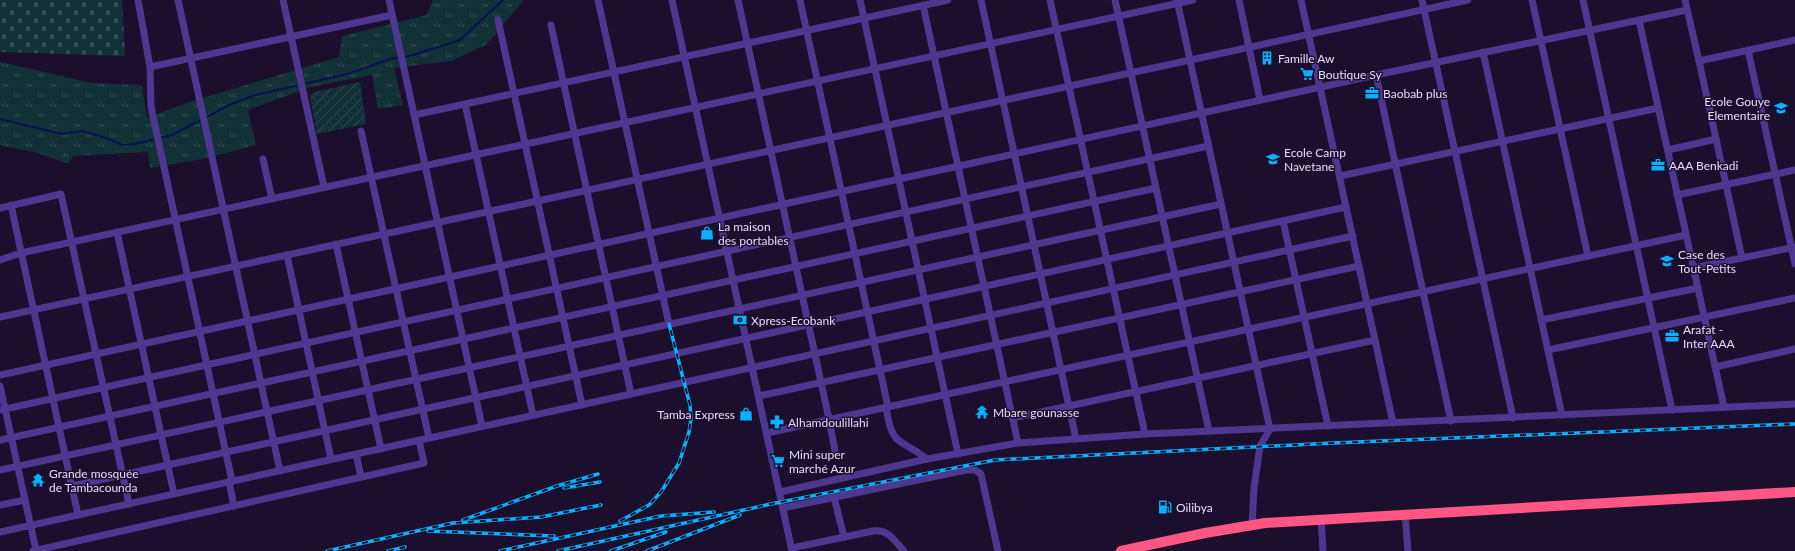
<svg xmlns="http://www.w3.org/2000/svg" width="1795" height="551" viewBox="0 0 1795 551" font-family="Lato,sans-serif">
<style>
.grass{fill:url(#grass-tufts)}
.cemetery{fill:url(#cemetery-stones)}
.garden{fill:url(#garden-furrows)}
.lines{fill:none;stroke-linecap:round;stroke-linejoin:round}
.stream{stroke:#07114e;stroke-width:2}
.minor{stroke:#4d378f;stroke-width:7}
.highway{stroke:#ff5683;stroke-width:10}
.rail-casing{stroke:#07b1ff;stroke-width:3.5}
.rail{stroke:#1b0f2d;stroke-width:2;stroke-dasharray:6;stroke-linecap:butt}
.labels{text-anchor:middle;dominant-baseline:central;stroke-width:3;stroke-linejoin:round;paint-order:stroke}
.poi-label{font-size:12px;fill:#e7dbff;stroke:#1b0f2d;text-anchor:start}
</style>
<defs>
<pattern id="grass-tufts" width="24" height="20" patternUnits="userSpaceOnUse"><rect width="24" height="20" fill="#123137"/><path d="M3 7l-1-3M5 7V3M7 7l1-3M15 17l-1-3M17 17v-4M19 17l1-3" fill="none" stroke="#344e55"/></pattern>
<pattern id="cemetery-stones" width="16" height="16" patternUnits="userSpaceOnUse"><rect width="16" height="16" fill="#123137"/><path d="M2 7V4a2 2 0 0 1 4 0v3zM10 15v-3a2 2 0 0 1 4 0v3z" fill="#344e55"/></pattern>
<pattern id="garden-furrows" width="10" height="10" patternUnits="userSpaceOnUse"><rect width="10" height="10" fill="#123137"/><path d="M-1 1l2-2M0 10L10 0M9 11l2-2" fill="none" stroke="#344e55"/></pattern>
</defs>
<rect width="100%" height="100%" fill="#1b0f2d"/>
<path class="grass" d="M433,0H524L486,45L451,61L394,68L403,105L378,109L372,75L311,87L248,110L256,145L202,159L150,168L148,152L73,156L68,164L38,153L0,145V62L92,83L142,85L147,118L189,102L339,57L342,36L427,15Z"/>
<path class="cemetery" d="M0,0H122L125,56L0,52Z"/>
<path class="garden" d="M360,82L366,124L317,134L310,96L314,92Z"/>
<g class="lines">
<g class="stream">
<path d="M205,118L231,104L256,95L351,73L390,59L410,56L460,40L503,0"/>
<path d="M0,119L62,134L82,131L106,138L123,145L135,144L155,139"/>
<path d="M160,138L172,135L201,120"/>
</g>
<g class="minor">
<path d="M138,0L150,67L151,107L232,481"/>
<path d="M178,0L280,471"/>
<path d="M283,0L324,187"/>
<path d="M389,0L482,426"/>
<path d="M598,0L669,324"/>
<path d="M672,0L792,551"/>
<path d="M738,0L829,419L835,451"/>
<path d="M800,0L888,407"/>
<path d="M860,0L958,454"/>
<path d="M981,0L1076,439"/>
<path d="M1050,0L1145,434"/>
<path d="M1115,0L1209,431"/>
<path d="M1177,0L1270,429L1260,446L1254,488L1252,525"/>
<path d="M1239,0L1260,100"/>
<path d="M1301,0L1393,423"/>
<path d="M1422,0L1513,418"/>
<path d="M1532,0L1588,256"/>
<path d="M1583,0L1672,410"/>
<path d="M1685,0L1699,61L1795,40"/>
<path d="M923,5L1018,443"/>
<path d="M498,20L582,405"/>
<path d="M1639,20L1724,407"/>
<path d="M551,25L631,394"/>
<path d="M1748,50L1795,264"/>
<path d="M1483,52L1562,415"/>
<path d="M1699,61L1742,258"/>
<path d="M150,67L392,15"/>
<path d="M1376,75L1451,421"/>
<path d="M465,104L533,415"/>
<path d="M414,115L948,0"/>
<path d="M361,131L429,438"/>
<path d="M1668,150L1716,139"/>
<path d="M263,159L272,199"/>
<path d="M1340,176L1658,108"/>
<path d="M1677,195L1795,170"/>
<path d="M11,205L78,515"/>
<path d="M0,208L61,194L129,504"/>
<path d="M1283,221L1328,426"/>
<path d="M117,232L174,494"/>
<path d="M336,244L381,449"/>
<path d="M287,255L331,459"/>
<path d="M0,260L21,253L1193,0"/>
<path d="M1693,268L1795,247"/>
<path d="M0,317L1468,0"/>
<path d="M1541,320L1698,288"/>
<path d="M1548,350L1795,298"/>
<path d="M1715,367L1795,349"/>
<path d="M0,375L1376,75L1687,10"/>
<path d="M0,386L36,550"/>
<path d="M759,396L1359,266"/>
<path d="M886,407C892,448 899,437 927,459"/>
<path d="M0,410L1208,146"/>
<path d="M1013,418L1375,340"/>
<path d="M767,433L1686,235"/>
<path d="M0,440L1156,188"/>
<path d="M356,454L361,477"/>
<path d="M0,470L1221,204"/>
<path d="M229,482L234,506"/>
<path d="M72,486L1346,207"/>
<path d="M780,492L927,459L1018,443L1145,434L1795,404"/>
<path d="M834,497L844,537"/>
<path d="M0,505L25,500"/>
<path d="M783,508L966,470H975L981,474L998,551"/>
<path d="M1405,514L1408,551"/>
<path d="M1321,519L1323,551"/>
<path d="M0,532L1353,236"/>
<path d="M792,548L873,531C888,529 894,540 904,551"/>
<path d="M33,551L424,463L419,440"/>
</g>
<path class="highway" d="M1121,551L1205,533L1265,523L1795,492"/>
<g class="rail-casing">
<g id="rail">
<path d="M564,488L600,482"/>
<path d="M463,520L557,486L598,474"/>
<path d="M620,521L649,505L661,492L679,463L689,432L691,419L690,405L669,324"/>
<path d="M428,531L554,536"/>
<path d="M327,551L453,523L541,517L601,505"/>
<path d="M388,551L405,547"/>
<path d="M500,551L661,516L714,512"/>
<path d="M558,551L771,504L995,460L1333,443L1795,424"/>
<path d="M611,551L666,532"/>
<path d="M647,551L740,515"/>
</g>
</g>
<use href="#rail" class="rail"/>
</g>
<defs>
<g id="building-bare" transform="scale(1.08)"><path d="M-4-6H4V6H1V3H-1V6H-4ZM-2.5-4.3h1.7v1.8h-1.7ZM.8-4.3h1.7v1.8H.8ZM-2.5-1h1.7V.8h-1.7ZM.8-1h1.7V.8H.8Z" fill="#07b1ff" stroke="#1b0f2d" stroke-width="2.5" paint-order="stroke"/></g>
<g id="supermarket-bare" transform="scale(1.08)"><path d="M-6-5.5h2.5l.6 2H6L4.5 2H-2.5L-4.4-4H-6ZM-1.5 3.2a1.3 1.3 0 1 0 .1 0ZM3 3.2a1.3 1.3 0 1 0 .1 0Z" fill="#07b1ff" stroke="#1b0f2d" stroke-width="2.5" paint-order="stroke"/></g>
<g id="office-bare" transform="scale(1.08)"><path d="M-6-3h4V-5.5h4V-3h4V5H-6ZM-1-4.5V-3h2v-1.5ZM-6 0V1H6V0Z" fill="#07b1ff" stroke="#1b0f2d" stroke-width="2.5" paint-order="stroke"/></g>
<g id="school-bare" transform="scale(1.08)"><path d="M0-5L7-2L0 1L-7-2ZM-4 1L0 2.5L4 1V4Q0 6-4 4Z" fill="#07b1ff" stroke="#1b0f2d" stroke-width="2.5" paint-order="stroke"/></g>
<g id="shop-bare" transform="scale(1.08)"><path d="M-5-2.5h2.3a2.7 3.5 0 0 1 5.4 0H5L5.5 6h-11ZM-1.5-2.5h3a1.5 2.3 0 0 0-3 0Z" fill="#07b1ff" stroke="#1b0f2d" stroke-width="2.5" paint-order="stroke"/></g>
<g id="bank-bare" transform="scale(1.08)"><path d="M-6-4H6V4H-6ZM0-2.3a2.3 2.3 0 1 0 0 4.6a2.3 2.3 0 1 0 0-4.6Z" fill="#07b1ff" stroke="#1b0f2d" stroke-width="2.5" paint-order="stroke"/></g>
<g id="temple-bare" transform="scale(1.08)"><path d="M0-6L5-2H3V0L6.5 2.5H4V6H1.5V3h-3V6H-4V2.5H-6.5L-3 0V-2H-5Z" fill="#07b1ff" stroke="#1b0f2d" stroke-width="2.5" paint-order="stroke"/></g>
<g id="pharmacy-bare" transform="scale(1.08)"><path d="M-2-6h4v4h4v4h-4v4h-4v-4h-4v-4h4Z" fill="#07b1ff" stroke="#1b0f2d" stroke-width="2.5" paint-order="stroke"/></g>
<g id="fuel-bare" transform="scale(1.08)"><path d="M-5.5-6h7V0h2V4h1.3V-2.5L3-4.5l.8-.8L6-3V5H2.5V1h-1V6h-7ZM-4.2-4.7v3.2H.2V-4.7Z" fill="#07b1ff" stroke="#1b0f2d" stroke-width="2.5" paint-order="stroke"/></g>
</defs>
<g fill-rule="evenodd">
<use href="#building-bare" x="1267" y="58"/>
<use href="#supermarket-bare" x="1307" y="74"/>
<use href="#office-bare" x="1372" y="93"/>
<use href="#school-bare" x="1781" y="108"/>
<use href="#school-bare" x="1273" y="159"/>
<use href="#office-bare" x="1658" y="165"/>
<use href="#shop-bare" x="707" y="233"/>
<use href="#school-bare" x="1667" y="261"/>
<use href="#bank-bare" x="740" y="320"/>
<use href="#office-bare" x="1672" y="336"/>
<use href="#temple-bare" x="982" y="412"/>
<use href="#shop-bare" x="746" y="414"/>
<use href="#pharmacy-bare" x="777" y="422"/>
<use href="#supermarket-bare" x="778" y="461"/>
<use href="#temple-bare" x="38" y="480"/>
<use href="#fuel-bare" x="1165" y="507"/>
</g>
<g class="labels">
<g class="poi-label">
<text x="1278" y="58">Famille Aw</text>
<text x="1318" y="74">Boutique Sy</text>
<text x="1383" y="93">Baobab plus</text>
<text x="1770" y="101" text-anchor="end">Ecole Gouye<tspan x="1770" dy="14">Elementaire</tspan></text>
<text x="1284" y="152">Ecole Camp<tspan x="1284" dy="14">Navetane</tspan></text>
<text x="1669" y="165">AAA Benkadi</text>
<text x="718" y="226">La maison<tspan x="718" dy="14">des portables</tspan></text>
<text x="1678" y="254">Case des<tspan x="1678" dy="14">Tout-Petits</tspan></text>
<text x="751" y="320">Xpress-Ecobank</text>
<text x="1683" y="329">Arafat -<tspan x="1683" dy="14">Inter AAA</tspan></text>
<text x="993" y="412">Mbare gounasse</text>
<text x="735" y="414" text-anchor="end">Tamba Express</text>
<text x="788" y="422">Alhamdoulillahi</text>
<text x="789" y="454">Mini super<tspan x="789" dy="14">marché Azur</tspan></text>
<text x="49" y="473">Grande mosquée<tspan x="49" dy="14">de Tambacounda</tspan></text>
<text x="1176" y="507">Oilibya</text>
</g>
</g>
</svg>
